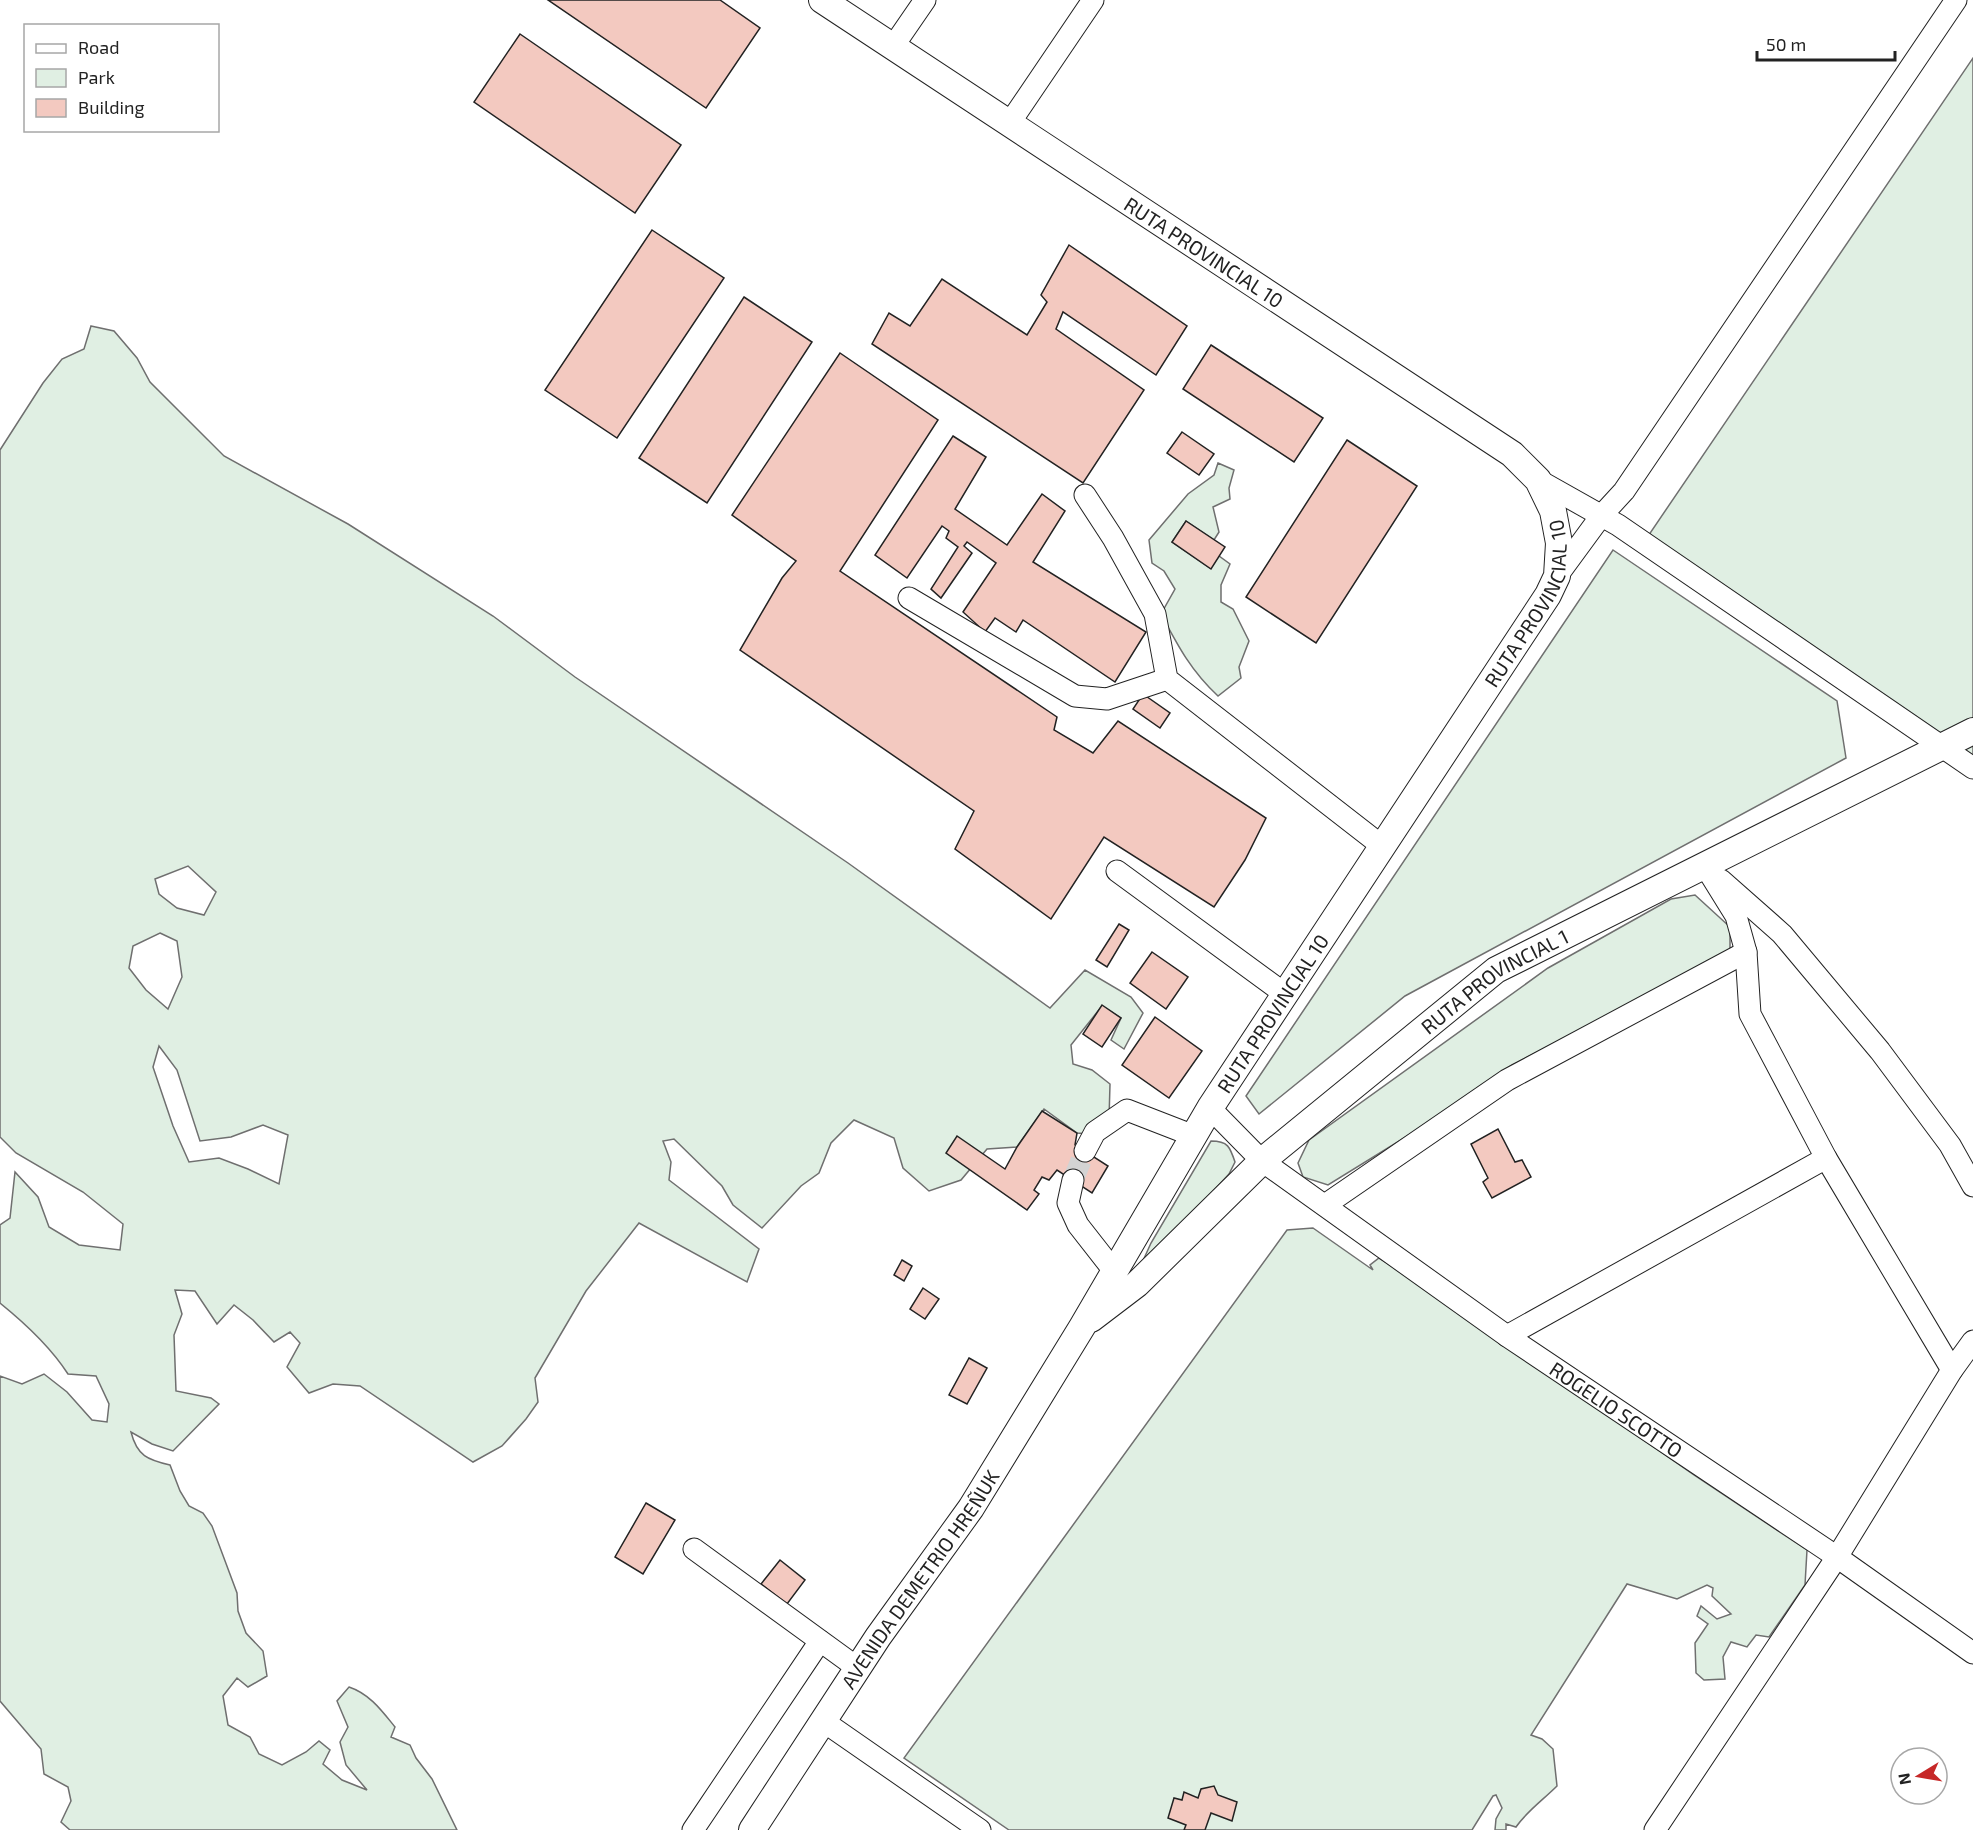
<svg xmlns="http://www.w3.org/2000/svg" width="1973" height="1830" viewBox="0 0 1973 1830" font-family="'Exo 2',sans-serif">
<style>
.green{fill:#e0efe3;stroke:#6f6f6f;stroke-width:1.5;fill-rule:evenodd}
.building{fill:#f3c9c0;stroke:#222;stroke-width:1.5}
.lines{fill:none;stroke-linecap:round;stroke-linejoin:round}
.minor-tunnel{stroke:#d3d3d3;stroke-width:21;stroke-dasharray:21 10;stroke-linecap:butt}
.minor-casing{stroke:#222;stroke-width:23}
.major-casing{stroke:#222;stroke-width:28}
.minor{stroke:#fff;stroke-width:21}
.major{stroke:#fff;stroke-width:26}
.labels{text-anchor:middle;dominant-baseline:central;stroke-width:4.5;stroke-linejoin:round;paint-order:stroke}
.street-label{font-size:20px;fill:#222;stroke:#fff}
</style>
<rect width="100%" height="100%" fill="#fff"/>
<g class="green">
<path d="M1973,58V771L1642,545Z"/>
<path d="M91,326L114,331L137,358L150,382L224,456L348,524L493,616L575,677L848,863L1050,1008L1085,970L1131,997L1143,1013L1124,1049L1111,1040L1121,1018L1102,1006L1071,1045L1073,1064L1092,1070L1110,1084L1109,1119L1101,1135L1077,1133L1044,1109L1017,1147L987,1149L961,1180L929,1191L903,1168L894,1138L854,1120L831,1143L819,1173L801,1186L762,1228L733,1205L722,1186L674,1139L663,1141L671,1162L669,1180L759,1249L747,1282L639,1223L586,1291L535,1378L538,1402L526,1419L502,1446L473,1462L360,1386L333,1384L309,1393L287,1367L300,1343L290,1332L274,1342L253,1320L234,1305L217,1324L195,1291L175,1290L182,1314L174,1335L176,1391L211,1398L219,1404L173,1451L152,1444L131,1432C137,1456 148,1460 170,1465L180,1491L189,1506L203,1513L212,1526L237,1593L238,1611L246,1633L263,1651L267,1676L248,1687L237,1678L223,1696L228,1725L250,1737L259,1754L282,1765L306,1752L319,1741L330,1750L323,1764L342,1780L367,1790L346,1765L340,1742L348,1727L337,1701L349,1687C370,1694 382,1711 395,1727L391,1737L410,1745L416,1758L432,1779L457,1830H70L61,1822L71,1801L68,1787L44,1774L41,1749L0,1701V1376L22,1384L44,1374L67,1392L92,1420L107,1422L109,1404L96,1376L68,1374C50,1346 26,1324 0,1303V1225L10,1218L15,1172L38,1197L49,1227L79,1245L120,1250L123,1224L83,1192L16,1153L0,1137V450L43,383L62,359L84,349ZM188,866L216,892L204,915L177,908L159,894L155,879ZM160,933L177,941L182,977L168,1009L146,990L129,968L133,946ZM159,1046L177,1070L200,1141L231,1137L263,1125L288,1135L279,1184L248,1169L219,1158L189,1162L173,1126L153,1067Z"/>
<path d="M1218,463L1234,470L1229,488L1230,499L1213,507L1219,532L1214,540L1186,521L1172,542L1210,568L1219,556L1230,564L1221,585V602L1233,609L1249,641L1239,667L1241,678L1218,696C1191,671 1178,646 1161,614L1175,589L1164,571L1152,563L1149,540L1188,494L1214,475Z"/>
<path d="M1613,550L1837,701L1846,758L1405,996L1259,1114L1246,1096Z"/>
<path d="M1695,895L1730,927V949L1717,959L1512,1065L1409,1135L1328,1185L1303,1177L1298,1163L1309,1140L1548,968L1671,899Z"/>
<path d="M1211,1141C1228,1141 1230,1147 1235,1162L1229,1174L1137,1274L1151,1243Z"/>
<path d="M1313,1228L1373,1270L1370,1265L1379,1258L1406,1275L1694,1475L1807,1550L1805,1585L1769,1637L1756,1635L1747,1647L1731,1642L1723,1657L1725,1679L1704,1680L1696,1673L1695,1643L1708,1624L1697,1616L1701,1606L1717,1619L1731,1614L1712,1596L1713,1588L1707,1585L1677,1599L1627,1584L1531,1735L1542,1739L1553,1749L1557,1786C1543,1800 1527,1811 1516,1827L1506,1824V1830H1495L1496,1819L1502,1808L1496,1795L1493,1796L1472,1830H1009L904,1758L1287,1230Z"/>
</g>
<g class="building">
<path d="M548,0H720L760,28L706,108Z"/>
<path d="M520,34L681,145L635,213L474,102Z"/>
<path d="M652,230L724,278L617,438L545,390Z"/>
<path d="M1069,245L1187,326L1156,375L1063,312L1056,329L1144,390L1083,483L872,344L889,313L910,326L942,279L1027,335L1047,302L1041,295Z"/>
<path d="M744,297L812,342L707,503L639,458Z"/>
<path d="M1211,345L1323,418L1294,462L1183,389Z"/>
<path d="M840,353L938,420L840,571L1057,717L1054,730L1093,753L1118,721L1266,818L1245,860L1214,907L1104,837L1051,919L955,849L974,811L740,650L782,578L796,561L732,515Z"/>
<path d="M1182,432L1214,454L1199,475L1167,453Z"/>
<path d="M953,436L986,457L955,509L1007,545L1042,494L1065,511L1033,562L1146,632L1115,682L1023,620L1016,632L995,618L985,632L963,612L996,563L967,542L964,546L972,553L941,598L931,589L958,547L946,538L949,531L942,526L907,578L875,555Z"/>
<path d="M1347,440L1417,486L1316,643L1246,597Z"/>
<path d="M1186,521L1225,547L1211,569L1172,542Z"/>
<path d="M1143,694L1170,713L1160,728L1133,709Z"/>
<path d="M1119,924L1129,930L1107,967L1096,960Z"/>
<path d="M1152,952L1188,977L1166,1009L1130,983Z"/>
<path d="M1102,1005L1121,1018L1102,1047L1083,1034Z"/>
<path d="M1155,1017L1202,1051L1169,1098L1122,1065Z"/>
<path d="M1042,1111L1077,1133L1075,1145L1108,1166L1092,1193L1057,1170L1049,1180L1042,1177L1034,1190L1039,1194L1027,1210L946,1153L957,1136L1005,1169L1017,1147Z"/>
<path d="M1498,1129L1515,1162L1522,1160L1531,1177L1492,1198L1483,1182L1488,1178L1471,1144Z"/>
<path d="M902,1260L912,1266L904,1281L894,1275Z"/>
<path d="M923,1288L939,1299L925,1319L910,1309Z"/>
<path d="M969,1358L987,1368L967,1404L949,1395Z"/>
<path d="M646,1503L675,1520L643,1574L615,1557Z"/>
<path d="M780,1560L805,1580L787,1604L761,1584Z"/>
<path d="M1214,1786L1218,1795L1237,1802L1232,1821L1211,1813L1205,1830H1184L1186,1825L1168,1818L1174,1798L1182,1800L1184,1792L1198,1798L1201,1789Z"/>
</g>
<g class="lines">
<path class="minor-tunnel" d="M1073,1180L1085,1151"/>
<g class="minor-casing">
<g id="minor">
<path d="M892,48L925,0"/>
<path d="M1009,124L1093,0"/>
<path d="M1538,480L1618,525L1973,768"/>
<path d="M1085,495L1113,538L1155,614L1167,679L1382,846"/>
<path d="M1557,576L1601,516L1624,491L1956,0"/>
<path d="M909,598L1075,696L1107,699L1167,679"/>
<path d="M1705,866L1736,916L1746,952L1750,1014L1826,1158L1952,1370"/>
<path d="M1117,871L1285,994"/>
<path d="M1721,880L1782,934L1880,1051L1950,1145L1973,1186"/>
<path id="s1" d="M1210,1108L1262,1161L1507,1336L1837,1557L1973,1653"/>
<path d="M1085,1151L1095,1132L1127,1110L1194,1136"/>
<path d="M1073,1180L1068,1203L1078,1225L1114,1271"/>
<path d="M1325,1205L1507,1080L1746,952"/>
<path d="M1507,1336L1826,1158"/>
<path d="M694,1549L859,1669"/>
<path d="M823,1721L980,1830"/>
<path d="M693,1830L820,1641"/>
<path d="M1655,1830L1837,1557L1952,1370L1973,1341"/>
</g>
</g>
<g class="major-casing">
<g id="major">
<path id="s2" d="M1091,1319L1137,1284L1262,1161L1496,970L1973,731"/>
<path id="s3" d="M752,1830L878,1637L971,1508L1082,1327L1210,1108L1548,595L1557,576L1559,543L1553,511L1538,480L1512,454L822,0"/>
</g>
</g>
<use href="#minor" class="minor"/>
<use href="#major" class="major"/>
</g>
<g class="labels">
<g class="street-label">
<text transform="translate(1204 252) rotate(33)">RUTA PROVINCIAL 10</text>
<text stroke="none"><textPath href="#s3" startOffset="1455">RUTA PROVINCIAL 10</textPath></text>
<text stroke="none"><textPath href="#s2" startOffset="528">RUTA PROVINCIAL 1</textPath></text>
<text stroke="none"><textPath href="#s3" startOffset="969">RUTA PROVINCIAL 10</textPath></text>
<text stroke="none"><textPath href="#s1" startOffset="507">ROGELIO SCOTTO</textPath></text>
<text stroke="none"><textPath href="#s3" startOffset="302">AVENIDA DEMETRIO HREÑUK</textPath></text>
</g>
</g>
<rect x="24" y="24" width="195" height="108" fill="#ffffff" stroke="#a7a7a7" stroke-width="1.5"/>
<rect x="36" y="44" width="30" height="9" fill="#ffffff" stroke="#a7a7a7" stroke-width="1.5"/>
<text x="78" y="54" font-size="18" fill="#222222">Road</text>
<rect x="36" y="69" width="30" height="18" fill="#e0efe3" stroke="#a7a7a7" stroke-width="1.5"/>
<text x="78" y="84" font-size="18" fill="#222222">Park</text>
<rect x="36" y="99" width="30" height="18" fill="#f3c9c0" stroke="#a7a7a7" stroke-width="1.5"/>
<text x="78" y="114" font-size="18" fill="#222222">Building</text>
<g transform="translate(1919 1776) rotate(259)"><circle r="28" fill="#ffffff" stroke="#a7a7a7" stroke-width="1.5"/>
<path d="M0-4.5L10 22L0 15L-10 22Z" fill="#c62828"/>
<text y="-9" font-size="16" font-weight="bold" text-anchor="middle" fill="#222222">N</text>
</g>
<path d="M1757 51v9h138v-9" fill="none" stroke="#222222" stroke-width="3"/>
<text x="1766" y="51" font-size="18" fill="#222222" stroke="#ffffff" stroke-width="4.5" paint-order="stroke">50 m</text>
</svg>
